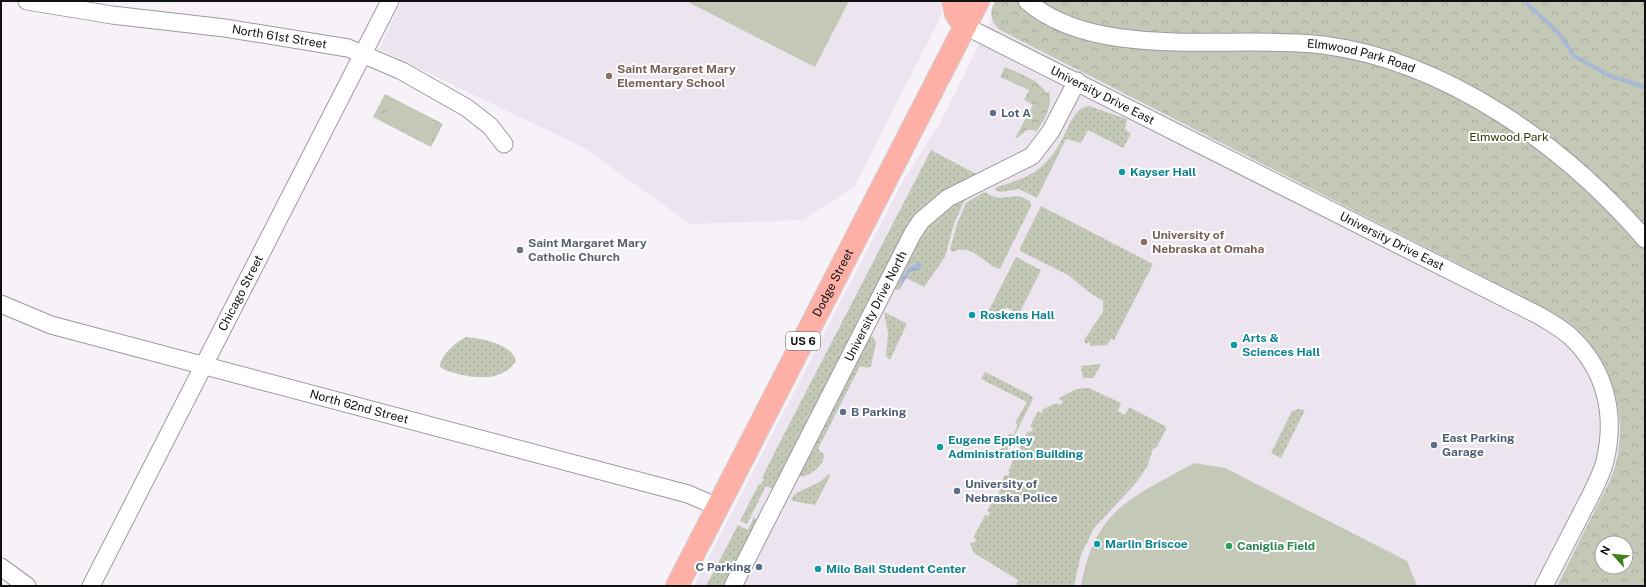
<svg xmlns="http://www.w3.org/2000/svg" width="1646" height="587" viewBox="0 0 1646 587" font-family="'Public Sans',sans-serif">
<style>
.built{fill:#ece4ef}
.grass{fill:url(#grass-dots)}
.forest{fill:url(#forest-crowns);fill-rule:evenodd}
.pitch{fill:#c3c9b6}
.water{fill:url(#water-ripples)}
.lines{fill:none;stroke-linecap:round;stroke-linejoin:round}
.stream{stroke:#a7b9d5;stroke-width:4}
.minor-casing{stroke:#9d9a9f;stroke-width:19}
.highway-casing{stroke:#cfcfcf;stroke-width:24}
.minor{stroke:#fff;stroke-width:17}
.highway{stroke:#feb0a7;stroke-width:22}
.education-dot{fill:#8d6e63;stroke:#fff;stroke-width:1.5}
.service-dot{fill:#5c6f8a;stroke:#fff;stroke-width:1.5}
.culture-dot{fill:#0f9aa8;stroke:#fff;stroke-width:1.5}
.worship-dot{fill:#6b7280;stroke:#fff;stroke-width:1.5}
.leisure-dot{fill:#2e9e5b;stroke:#fff;stroke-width:1.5}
.labels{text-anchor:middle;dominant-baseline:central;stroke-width:4;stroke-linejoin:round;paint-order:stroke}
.shield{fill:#fff;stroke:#585758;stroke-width:1}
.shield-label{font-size:11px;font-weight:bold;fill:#100f11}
.street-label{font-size:12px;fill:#100f11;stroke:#fff}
.education-label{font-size:12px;font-weight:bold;fill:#785e54;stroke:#fff;text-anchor:start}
.service-label{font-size:12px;font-weight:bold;fill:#4e5e75;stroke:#fff;text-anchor:start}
.park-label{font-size:12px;fill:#2f3a05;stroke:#fff}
.culture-label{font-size:12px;font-weight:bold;fill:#0d838f;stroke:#fff;text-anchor:start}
.worship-label{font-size:12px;font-weight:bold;fill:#5b616d;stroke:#fff;text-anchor:start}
.leisure-label{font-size:12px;font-weight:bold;fill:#27864d;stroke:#fff;text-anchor:start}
</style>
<defs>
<pattern id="grass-dots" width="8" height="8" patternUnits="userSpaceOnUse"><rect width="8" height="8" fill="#c3c9b6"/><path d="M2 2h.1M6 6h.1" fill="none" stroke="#a6ab9b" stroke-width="1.8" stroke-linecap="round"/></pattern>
<pattern id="forest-crowns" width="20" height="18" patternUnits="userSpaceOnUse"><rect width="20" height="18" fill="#c3c9b6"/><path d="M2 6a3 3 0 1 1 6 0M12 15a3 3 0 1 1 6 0" fill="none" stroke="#a6ab9b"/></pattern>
<pattern id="water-ripples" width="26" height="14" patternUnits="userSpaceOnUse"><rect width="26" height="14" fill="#a7b9d5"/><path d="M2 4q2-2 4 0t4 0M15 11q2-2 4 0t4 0" fill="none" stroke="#8f9eb6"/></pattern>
</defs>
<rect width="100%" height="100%" fill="#f6f2f8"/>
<g class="built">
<path d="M402,1H940L942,14L854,187L803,220L690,224L586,149L379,49Z"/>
<path d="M992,18L1000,30L1541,306L1565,320L1578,332L1600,358L1612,385L1619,411V448L1612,474L1604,492L1557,586H694L904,179L940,123Z"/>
</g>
<g class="grass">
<path d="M1089,106L1127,119L1125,129L1131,134L1123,148L1088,130L1081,143L1066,139L1037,198L1019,189L1000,192L995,190L997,187C1027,178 1043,172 1060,143C1067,132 1074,106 1089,106Z"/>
<path d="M931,150L978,175L953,187L952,186L951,188C928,201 915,217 901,239L773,489L766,486L747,524L740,521L759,484H761L764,479L762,478L779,444Z"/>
<path d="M984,192L998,198L1019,196L1030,201L1031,206L1000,269C982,264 973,242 952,252L950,249L957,224L966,203Z"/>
<path d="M965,199L954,224L945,257L924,287L906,278L911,271L922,267V264L915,263L907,269L904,276L901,277V289L898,290L895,289L923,231L945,209L958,203L959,204Z"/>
<path d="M1041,206L1153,264L1114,340L1111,339L1107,345L1090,346V342L1086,344L1084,340L1103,312V301L1090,293L1068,275L1020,251V248Z"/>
<path d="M1016,257L1041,270L1019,314L1006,307L1001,317L989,310Z"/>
<path d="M884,312L906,323V326L890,360L886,356L888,333Z"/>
<path d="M868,336L873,337L876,342L871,366L868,368L860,366L818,449L824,455C824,465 811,475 802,477L799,474Z"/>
<path d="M466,337C480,338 513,344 516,361C503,381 479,379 458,374C452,372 445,371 440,367C440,355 456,342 466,337Z"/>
<path d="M1100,364L1101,365L1093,378H1083L1081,366Z"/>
<path d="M985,372L1032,396L1033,399L1003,458L998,460L996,459L1009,434L1013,435L1018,425L1015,423L1027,402L981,379Z"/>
<path d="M1089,388L1121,403L1118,411L1125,415L1129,407L1165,426L1166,429L1157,447L1153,449L1147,467L1136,483L1094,528L1081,555L1074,586H1020L1016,584L1018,580L974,553L970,544L971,542L974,543L976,539L973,538L985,515L988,516L990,512L987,511L996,494L998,495L1000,491L998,490L1005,475L1008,476L1010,472L1008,471L1017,453L1019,454L1021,450L1019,449L1028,431L1031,432L1033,428L1030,426L1038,411L1041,413L1043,409L1056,403L1061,405L1063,401L1058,399C1068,393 1077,387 1089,388Z"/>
<path d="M1299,409L1305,410L1281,458L1271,453L1292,411Z"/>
<path d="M828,474L830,476L815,505L793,501L791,499C800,487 817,488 828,474Z"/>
<path d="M754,517L757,520L723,586H706L738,525L748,530Z"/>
</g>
<g class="forest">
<path d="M995,1H1645V586H1557C1569,563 1580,539 1592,516C1600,500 1610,483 1615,466C1628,419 1614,366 1579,332C1568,321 1554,314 1541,306L1000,30C990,21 989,12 995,1ZM1602,543H1626V567H1602Z"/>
<path d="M1005,67C1018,73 1039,79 1046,93L1049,92C1053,106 1044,121 1036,132L1033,130H1027L1017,138H1015L1033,105L1024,100L1029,90L1000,77Z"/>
<path d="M385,94L443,124L431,147L373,117Z"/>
</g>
<g class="pitch">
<path d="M686,1H849L815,67Z"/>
<path d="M392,100L434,121L424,141L382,119Z"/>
<path d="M1194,463L1225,468L1407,561L1417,586H1081C1095,508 1132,498 1194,463Z"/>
</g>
<path class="water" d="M917,262L922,264L921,269L910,272L901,287V277L904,276L907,269Z"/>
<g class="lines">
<path class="stream" d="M1524,1L1558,32L1574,56L1610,76L1645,87"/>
<g class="minor-casing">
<g id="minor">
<path id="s1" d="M27,1L112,15L225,28L348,48L402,71L467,108L490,126L504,144"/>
<path id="s2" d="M1027,1C1097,62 1235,34 1323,45C1447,61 1565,146 1645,239"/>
<path id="s3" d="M965,26L1540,316C1551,323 1563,329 1572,338C1606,371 1616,415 1605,461C1600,480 1589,498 1580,516C1568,539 1556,563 1544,586"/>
<path id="s4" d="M1,304L51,325L688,494L718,507"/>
<path d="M1,567L27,586"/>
<path id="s5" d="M91,586L390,1"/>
<path id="s6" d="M733,586L913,233L921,221L948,198L1032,156L1051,131L1077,81"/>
</g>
</g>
<g class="highway-casing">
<g id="highway">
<path d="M953,1L956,14L965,26"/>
<path id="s7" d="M677,586L978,1"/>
</g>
</g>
<use href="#minor" class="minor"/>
<use href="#highway" class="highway"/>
</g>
<g class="education-dot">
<circle cx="609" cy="76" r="4"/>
<circle cx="1144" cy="242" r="4"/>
</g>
<g class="service-dot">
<circle cx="993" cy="113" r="4"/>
<circle cx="843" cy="412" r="4"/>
<circle cx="1434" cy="445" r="4"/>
<circle cx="957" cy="491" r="4"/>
<circle cx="759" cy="567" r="4"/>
</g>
<g class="culture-dot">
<circle cx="1122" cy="172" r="4"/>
<circle cx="972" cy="315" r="4"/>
<circle cx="1234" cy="345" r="4"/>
<circle cx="940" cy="447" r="4"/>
<circle cx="1097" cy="544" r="4"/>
<circle cx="818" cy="569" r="4"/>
</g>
<circle class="worship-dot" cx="520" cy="250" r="4"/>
<circle class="leisure-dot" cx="1229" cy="546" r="4"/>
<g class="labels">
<rect class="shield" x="786" y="332" width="34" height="18" rx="3"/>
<g class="shield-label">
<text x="803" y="341">US 6</text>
</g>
<g class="street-label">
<text stroke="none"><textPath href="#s1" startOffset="255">North 61st Street</textPath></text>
<text stroke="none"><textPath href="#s2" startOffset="344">Elmwood Park Road</textPath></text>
<text stroke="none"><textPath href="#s3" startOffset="154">University Drive East</textPath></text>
<text stroke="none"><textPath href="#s3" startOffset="478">University Drive East</textPath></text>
<text stroke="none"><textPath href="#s7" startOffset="341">Dodge Street</textPath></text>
<text stroke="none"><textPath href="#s5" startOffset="329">Chicago Street</textPath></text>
<text stroke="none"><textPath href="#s6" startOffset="314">University Drive North</textPath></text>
<text stroke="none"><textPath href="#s4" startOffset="373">North 62nd Street</textPath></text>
</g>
<g class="education-label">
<text x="617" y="69">Saint Margaret Mary<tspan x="617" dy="14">Elementary School</tspan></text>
<text x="1152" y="235">University of<tspan x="1152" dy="14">Nebraska at Omaha</tspan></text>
</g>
<g class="service-label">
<text x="1001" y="113">Lot A</text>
<text x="851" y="412">B Parking</text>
<text x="1442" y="438">East Parking<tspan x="1442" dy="14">Garage</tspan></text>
<text x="965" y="484">University of<tspan x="965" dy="14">Nebraska Police</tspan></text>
<text x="751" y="567" text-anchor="end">C Parking</text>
</g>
<g class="park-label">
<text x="1509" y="137">Elmwood Park</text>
</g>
<g class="culture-label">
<text x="1130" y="172">Kayser Hall</text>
<text x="980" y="315">Roskens Hall</text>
<text x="1242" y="338">Arts &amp;<tspan x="1242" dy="14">Sciences Hall</tspan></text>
<text x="948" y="440">Eugene Eppley<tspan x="948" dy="14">Administration Building</tspan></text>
<text x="1105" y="544">Marlin Briscoe</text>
<text x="826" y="569">Milo Bail Student Center</text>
</g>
<g class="worship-label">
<text x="528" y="243">Saint Margaret Mary<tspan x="528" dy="14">Catholic Church</tspan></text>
</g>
<g class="leisure-label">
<text x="1237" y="546">Caniglia Field</text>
</g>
</g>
<rect width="1646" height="587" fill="none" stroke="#100f11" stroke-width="4"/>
<g transform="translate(1614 555) rotate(297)"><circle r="19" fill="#ffffff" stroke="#9f9fa0"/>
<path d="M0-3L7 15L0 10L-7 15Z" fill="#427f1d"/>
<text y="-6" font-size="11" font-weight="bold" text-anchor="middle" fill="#100f11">N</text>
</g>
</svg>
